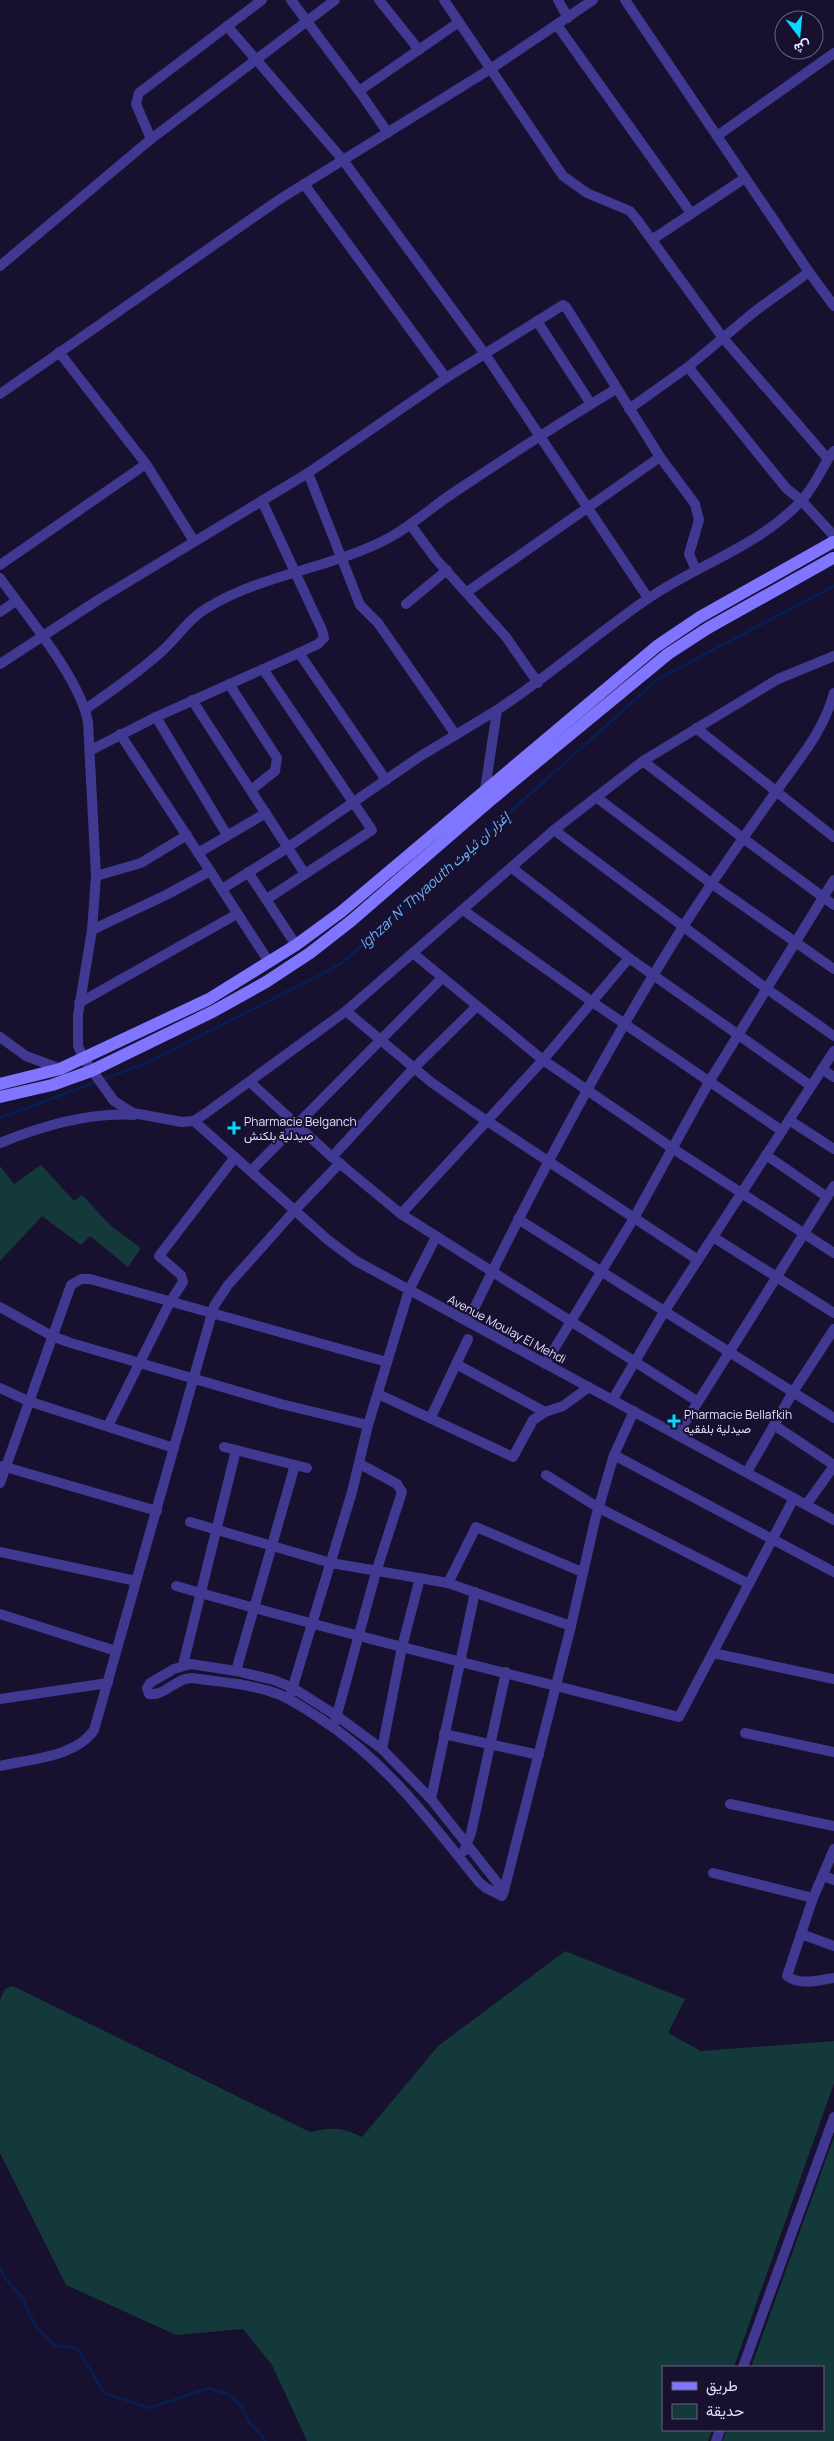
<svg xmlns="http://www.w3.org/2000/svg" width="834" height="2441" viewBox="0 0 834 2441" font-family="Manrope,Vazirmatn,sans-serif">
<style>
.green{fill:#13393a}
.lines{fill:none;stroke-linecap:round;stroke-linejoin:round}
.stream{stroke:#071e51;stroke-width:3}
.street{stroke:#403891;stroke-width:10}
.secondary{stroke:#8075ff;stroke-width:12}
.poi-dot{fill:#0ad9ff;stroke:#17102f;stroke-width:2}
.labels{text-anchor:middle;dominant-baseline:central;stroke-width:4;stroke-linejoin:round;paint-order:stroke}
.poi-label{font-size:12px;fill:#e4deff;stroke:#17102f;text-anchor:start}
.street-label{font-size:12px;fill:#e4deff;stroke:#17102f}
.water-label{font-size:14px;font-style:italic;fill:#6cb3ff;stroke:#17102f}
</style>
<rect width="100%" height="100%" fill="#17102f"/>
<g class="green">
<path d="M41,1165L74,1201L82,1195L111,1226L141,1248L128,1267L90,1236L81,1245L42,1216L0,1261V1166L14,1184Z"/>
<path d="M565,1951L685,1999L668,2033L701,2051L834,2041V2083L734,2367H663V2430H712L708,2441H307L272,2365L243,2329L176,2335L66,2285L0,2153V2000L5,1989L13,1986L310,2132C333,2127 341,2127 362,2137L438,2046Z"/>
<path d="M834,2137V2441H722L727,2430H823V2367H751Z"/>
</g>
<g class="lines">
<g class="stream">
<path d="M0,1118L149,1062L341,964L658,679L834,586"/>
<path d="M0,2268L6,2279L23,2299L35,2325L54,2345L78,2349L104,2393L150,2408L209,2388L227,2394L242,2406L249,2422L266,2441"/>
</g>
<g class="street">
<path d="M291,0L359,91L388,133"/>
<path d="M379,0L419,50"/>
<path d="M444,0L563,176L587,193L630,211L638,221L723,338L828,459L834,451"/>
<path d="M558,0L568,18"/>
<path d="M625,0L809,272"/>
<path d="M557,25L691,213"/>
<path d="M227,26L343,160L485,354L648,598"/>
<path d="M359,91L459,22"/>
<path d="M717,136L834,53"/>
<path d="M151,139L136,104L139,93L262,0"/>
<path d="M304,184L446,378"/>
<path d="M653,239L745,178"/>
<path d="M0,266L151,139L335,0"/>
<path d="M834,306L809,272L754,312L688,367L786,488L801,500L834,536"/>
<path d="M537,321L591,404"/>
<path d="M59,352L146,464L194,541"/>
<path d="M0,394L280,199L492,68L593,0"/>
<path d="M629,409L688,367"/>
<path d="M308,473L360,605L378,623L456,735"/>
<path d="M410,524L435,558L506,637L538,683"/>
<path d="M0,565L146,464"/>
<path d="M0,578C26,615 80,678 88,722L96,876L92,930L78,1015V1046L84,1059L114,1101L133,1113L182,1122L194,1121L206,1113L346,1011L554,830L643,761L778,679L834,656"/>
<path d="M467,592L660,457"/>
<path d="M406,604L447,570"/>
<path d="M0,612L16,601"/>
<path d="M299,653L386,780"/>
<path d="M0,664L98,600L308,473L446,378L563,305L566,307L660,457L695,504L699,520L689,554L696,570"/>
<path d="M263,669L372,830L267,899"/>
<path d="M229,684L277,758L275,771L251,790"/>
<path d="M192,700L305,874"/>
<path d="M86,709C111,691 138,673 161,652C178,637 188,619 207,608C261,575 325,569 381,542C407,530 429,509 453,493C507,457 561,422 616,389"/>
<path d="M156,717L227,835"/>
<path d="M696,728L834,837"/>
<path d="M120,734L210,871"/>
<path d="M91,750L156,717L299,653L318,644L324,638L322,630L262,501"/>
<path d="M643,761L744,839L834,905"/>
<path d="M485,790L497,710C549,676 595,635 646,600C696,565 760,546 802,500C813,488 820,473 828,459"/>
<path d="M596,797L712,884L834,969"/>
<path d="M554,830L767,989L834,1036"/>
<path d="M198,853L266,813"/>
<path d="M512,868L629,958L811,1086"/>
<path d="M248,872L296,945"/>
<path d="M96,876L141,863L187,835"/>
<path d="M222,889L287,848L419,757L497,710"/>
<path d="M463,910L591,1001L782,1131"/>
<path d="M92,930L168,894L210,871L269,962"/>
<path d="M414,954L543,1060L672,1148L834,1253"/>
<path d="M79,1003L237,914"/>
<path d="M346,1011L431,1082L472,1111L698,1260"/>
<path d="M0,1037L26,1056L61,1069"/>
<path d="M822,1069L834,1077"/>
<path d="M250,1082L332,1157L401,1214L697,1401"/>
<path d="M789,1120L834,1149"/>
<path d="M194,1121L328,1240L356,1261L834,1520"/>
<path d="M0,1143C42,1126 89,1112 134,1115"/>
<path d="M766,1155L827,1197"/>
<path d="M332,1157L414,1068L476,1007"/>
<path d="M251,1171L442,978"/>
<path d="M401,1214L543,1060L629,958"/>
<path d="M518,1219L834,1418"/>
<path d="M713,1237L834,1313"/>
<path d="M0,1307L52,1336L71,1343L281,1404L368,1425"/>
<path d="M468,1321C533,1187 603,1054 683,927C712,881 744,837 775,793C798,760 823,733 834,693"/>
<path d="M456,1364L545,1412"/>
<path d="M545,1364L634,1218L709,1082L834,880"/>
<path d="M0,1388L28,1401L174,1448"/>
<path d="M378,1394L513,1457L533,1420L545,1412L563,1406L589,1387"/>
<path d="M613,1399L664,1312L834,1051"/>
<path d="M431,1417L468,1339"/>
<path d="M774,1425L834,1465"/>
<path d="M108,1426L170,1302L183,1282L181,1275L159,1256L235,1157"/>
<path d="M677,1435L834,1186"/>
<path d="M224,1447L307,1468"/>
<path d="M614,1455L834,1572"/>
<path d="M2,1466L157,1511"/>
<path d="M747,1472L793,1392L834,1329"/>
<path d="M546,1475L599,1508L749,1584"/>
<path d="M0,1483L71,1285L81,1279H90L387,1362"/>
<path d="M806,1505L834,1466"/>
<path d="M190,1522L331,1563L448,1583L571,1626"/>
<path d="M0,1552L136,1581"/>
<path d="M448,1583L476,1527L582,1572"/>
<path d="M176,1586C343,1634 511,1674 679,1717L794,1498"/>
<path d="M0,1614L116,1651"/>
<path d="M713,1653L834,1679"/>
<path d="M183,1665L236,1450"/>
<path d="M236,1671L295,1465"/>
<path d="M291,1693L352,1492L368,1425L409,1290L436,1237"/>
<path d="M0,1699L108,1683"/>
<path d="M335,1722L376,1572L402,1492L397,1484L360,1464"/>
<path d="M745,1733L834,1752"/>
<path d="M444,1734L539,1755"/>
<path d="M382,1749L402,1647L420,1578"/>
<path d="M0,1766C30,1759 76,1757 94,1730L214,1306L228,1285L295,1210L340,1163"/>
<path d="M431,1799L475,1592"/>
<path d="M730,1804L834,1826"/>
<path d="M834,1849L813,1898L787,1976C801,1986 818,1980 834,1978"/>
<path d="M464,1851L471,1833L506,1672"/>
<path d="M713,1873L813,1898"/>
<path d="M824,1876L834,1880"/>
<path d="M504,1891L431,1799L382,1749L337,1716L293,1688L274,1680L236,1671L191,1664L174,1669L150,1683L147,1688L149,1694C164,1697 177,1677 192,1678C220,1682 252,1684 278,1694C293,1700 305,1709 318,1717C386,1761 429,1820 479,1882L486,1888L502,1896L504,1891L571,1626L595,1520L614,1455L634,1411"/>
<path d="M801,1934L834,1946"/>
<path d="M743,2367L834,2117"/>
<path d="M716,2441L720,2430"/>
</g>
<g class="secondary">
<path d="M0,1084L60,1069L209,999L296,945L341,912L657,646L700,617L833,542"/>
<path d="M0,1097L52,1085L91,1071L214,1011L266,982L310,953L351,921L492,799L668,654L708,628L833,558"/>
</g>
</g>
<g class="poi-dot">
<path d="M231.5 1120.5h5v5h5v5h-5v5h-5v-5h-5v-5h5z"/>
<path d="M671.5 1413.5h5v5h5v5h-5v5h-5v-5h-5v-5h5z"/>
</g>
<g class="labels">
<g class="poi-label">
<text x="244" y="1121">Pharmacie Belganch<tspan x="244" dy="14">صيدلية بلكنش</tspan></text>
<text x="684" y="1414">Pharmacie Bellafkih<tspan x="684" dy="14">صيدلية بلفقيه</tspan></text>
</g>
<g class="street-label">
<text transform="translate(507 1329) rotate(28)">Avenue Moulay El Mehdi</text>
</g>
<g class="water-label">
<text transform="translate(434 880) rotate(-42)">Ighzar N' Thyaouth إغزار ان ثياوث</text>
</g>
</g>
<rect x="662" y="2366" width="162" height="65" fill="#17102f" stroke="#696282"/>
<rect x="672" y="2382" width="25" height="8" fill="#8075ff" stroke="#696282"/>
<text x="706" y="2391" font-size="15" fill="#e4deff">طريق</text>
<rect x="672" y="2404" width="25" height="15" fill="#13393a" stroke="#696282"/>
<text x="706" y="2416" font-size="15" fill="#e4deff">حديقة</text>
<g transform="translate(799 35) rotate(164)"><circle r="24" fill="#17102f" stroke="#696282"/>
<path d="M0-4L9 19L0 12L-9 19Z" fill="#0ad9ff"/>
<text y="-8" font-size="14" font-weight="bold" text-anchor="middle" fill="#e4deff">ش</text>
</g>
</svg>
